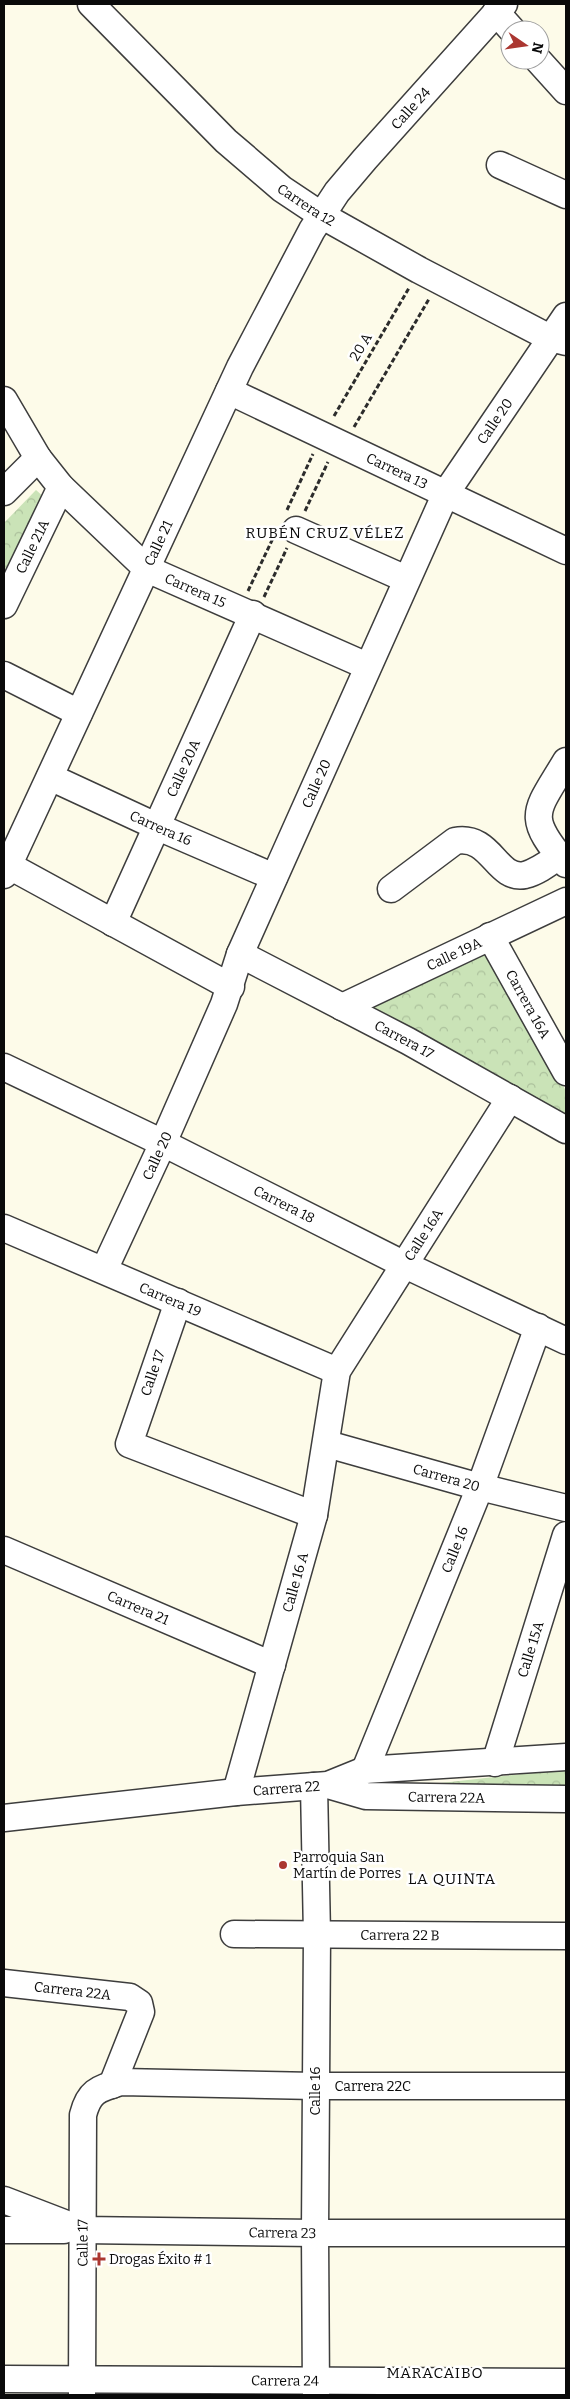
<svg xmlns="http://www.w3.org/2000/svg" width="570" height="2399" viewBox="0 0 570 2399" font-family="Bitter,serif">
<style>
.park{fill:url(#park-crowns)}
.lines{fill:none;stroke-linecap:round;stroke-linejoin:round}
.minor-casing{stroke:#3d3d3d;stroke-width:29}
.path{stroke:#2c2c2c;stroke-width:3;stroke-dasharray:5 2.5;stroke-linecap:butt}
.minor{stroke:#fff;stroke-width:26}
.poi-dot{fill:#ab3731;stroke:#fff;stroke-width:2}
.labels{text-anchor:middle;dominant-baseline:central;stroke-width:5;stroke-linejoin:round;paint-order:stroke}
.street-label{font-size:14px;fill:#0a0a0a;stroke:#fff}
.poi-label{font-size:14px;fill:#0a0a0a;stroke:#fff;text-anchor:start}
.neighbourhood-label{font-size:15px;letter-spacing:1px;fill:#0a0a0a;stroke:#fff}
</style>
<defs>
<pattern id="park-crowns" width="20" height="18" patternUnits="userSpaceOnUse" patternTransform="scale(1.25)"><rect width="20" height="18" fill="#cae3b7"/><path d="M2 6a3 3 0 1 1 6 0M12 15a3 3 0 1 1 6 0" fill="none" stroke="#acc19c"/></pattern>
</defs>
<rect width="100%" height="100%" fill="#fdfbe9"/>
<g class="park">
<path d="M36,490L46,499L4,571V523Z"/>
<path d="M487,951L566,1091V1119L367,1006Z"/>
<path d="M566,1769V1788L432,1784Z"/>
</g>
<g class="lines">
<g class="minor-casing">
<g id="minor">
<path id="s1" d="M91,4L226,141L282,189L321,215L419,270L550,338L566,342"/>
<path d="M496,12L512,30"/>
<path d="M538,60L566,91"/>
<path d="M500,165L566,195"/>
<path id="s2" d="M229,391L566,551"/>
<path id="s3" d="M4,400L38,458L61,487L147,569L367,666"/>
<path d="M4,492L38,458"/>
<path d="M296,530L406,579"/>
<path id="s4" d="M4,605L61,487"/>
<path d="M4,675L79,713"/>
<path d="M566,761C536,812 524,815 566,864"/>
<path id="s5" d="M50,777L158,827L274,877"/>
<path d="M4,863L231,987"/>
<path id="s6" d="M4,875L240,367L312,230L337,192L365,159L504,4"/>
<path d="M391,889L455,841C492,834 496,881 525,875C537,872 549,863 559,856"/>
<path id="s7" d="M113,923L253,614"/>
<path id="s8" d="M490,936L566,1072"/>
<path id="s9" d="M240,954L408,1041L566,1130"/>
<path id="s10" d="M342,1007L566,901"/>
<path id="s11" d="M4,1067L163,1143L405,1265L566,1341"/>
<path id="s12" d="M4,1228L337,1371"/>
<path id="s13" d="M104,1270L163,1143L224,1004L240,954L446,493L566,316"/>
<path d="M178,1302L129,1444L314,1515"/>
<path id="s14" d="M327,1444L480,1487L566,1508"/>
<path id="s15" d="M4,1550L272,1665"/>
<path id="s16" d="M495,1763L566,1535"/>
<path id="s17" d="M365,1770L480,1487L538,1327"/>
<path id="s18" d="M328,1785L366,1796L566,1799"/>
<path d="M314,1786L317,1935L315,2233L316,2395"/>
<path id="s19" d="M236,1792L314,1515L337,1371L510,1098"/>
<path id="s20" d="M4,1818L236,1792L328,1785L365,1770L566,1757"/>
<path id="s21" d="M234,1934L566,1936"/>
<path id="s22" d="M4,1983L130,1997L139,2003L141,2012L112,2085"/>
<path id="s23" d="M4,2200L82,2230L315,2233H566"/>
<path d="M4,2230H64"/>
<path id="s24" d="M4,2379L566,2382"/>
<path id="s25" d="M82,2395L83,2115C89,2091 98,2089 121,2082L315,2086H566"/>
</g>
</g>
<g class="path">
<path d="M334,416L409,288"/>
<path d="M354,427L429,299"/>
<path d="M287,510L313,454"/>
<path d="M305,511L328,462"/>
<path d="M248,591L274,536"/>
<path d="M264,597L287,548"/>
</g>
<use href="#minor" class="minor"/>
</g>
<g class="poi-dot">
<circle cx="283" cy="1865" r="5"/>
<path d="M96.5 2251.5h5v5h5v5h-5v5h-5v-5h-5v-5h5z"/>
</g>
<g class="labels">
<g class="street-label">
<text stroke="none"><textPath href="#s6" startOffset="872">Calle 24</textPath></text>
<text stroke="none"><textPath href="#s1" startOffset="295">Carrera 12</textPath></text>
<text transform="translate(361 347) rotate(-59)">20 A</text>
<text stroke="none"><textPath href="#s13" startOffset="936">Calle 20</textPath></text>
<text stroke="none"><textPath href="#s2" startOffset="186">Carrera 13</textPath></text>
<text stroke="none"><textPath href="#s6" startOffset="366">Calle 21</textPath></text>
<text stroke="none"><textPath href="#s4" startOffset="65">Calle 21A</textPath></text>
<text stroke="none"><textPath href="#s3" startOffset="276">Carrera 15</textPath></text>
<text stroke="none"><textPath href="#s7" startOffset="170">Calle 20A</textPath></text>
<text stroke="none"><textPath href="#s13" startOffset="531">Calle 20</textPath></text>
<text stroke="none"><textPath href="#s5" startOffset="122">Carrera 16</textPath></text>
<text stroke="none"><textPath href="#s10" startOffset="124">Calle 19A</textPath></text>
<text stroke="none"><textPath href="#s8" startOffset="78">Carrera 16A</textPath></text>
<text stroke="none"><textPath href="#s9" startOffset="185">Carrera 17</textPath></text>
<text stroke="none"><textPath href="#s13" startOffset="126">Calle 20</textPath></text>
<text stroke="none"><textPath href="#s11" startOffset="312">Carrera 18</textPath></text>
<text stroke="none"><textPath href="#s19" startOffset="595">Calle 16A</textPath></text>
<text stroke="none"><textPath href="#s12" startOffset="181">Carrera 19</textPath></text>
<text transform="translate(153 1373) rotate(-71)">Calle 17</text>
<text stroke="none"><textPath href="#s14" startOffset="124">Carrera 20</textPath></text>
<text stroke="none"><textPath href="#s17" startOffset="238">Calle 16</textPath></text>
<text stroke="none"><textPath href="#s19" startOffset="218">Calle 16 A</textPath></text>
<text stroke="none"><textPath href="#s15" startOffset="146">Carrera 21</textPath></text>
<text stroke="none"><textPath href="#s16" startOffset="119">Calle 15A</textPath></text>
<text stroke="none"><textPath href="#s20" startOffset="284">Carrera 22</textPath></text>
<text stroke="none"><textPath href="#s18" startOffset="120">Carrera 22A</textPath></text>
<text stroke="none"><textPath href="#s21" startOffset="166">Carrera 22 B</textPath></text>
<text stroke="none"><textPath href="#s22" startOffset="69">Carrera 22A</textPath></text>
<text stroke="none"><textPath href="#s25" startOffset="586">Carrera 22C</textPath></text>
<text transform="translate(315 2091) rotate(-90)">Calle 16</text>
<text stroke="none"><textPath href="#s23" startOffset="284">Carrera 23</textPath></text>
<text stroke="none"><textPath href="#s25" startOffset="152">Calle 17</textPath></text>
<text stroke="none"><textPath href="#s24" startOffset="281">Carrera 24</textPath></text>
</g>
<g class="poi-label">
<text x="293" y="1857">Parroquia San<tspan x="293" dy="16">Martín de Porres</tspan></text>
<text x="109" y="2259">Drogas Éxito # 1</text>
</g>
<g class="neighbourhood-label">
<text x="325" y="533">RUBÉN CRUZ VÉLEZ</text>
<text x="452" y="1879">LA QUINTA</text>
<text x="435" y="2373">MARACAIBO</text>
</g>
</g>
<rect width="570" height="2399" fill="none" stroke="#0a0a0a" stroke-width="10"/>
<g transform="translate(525 45) rotate(103)"><circle r="24" fill="#ffffff" stroke="#9d9d9d"/>
<path d="M0-4L9 19L0 12L-9 19Z" fill="#ab3731"/>
<text y="-8" font-size="14" font-weight="bold" text-anchor="middle" fill="#0a0a0a">N</text>
</g>
</svg>
